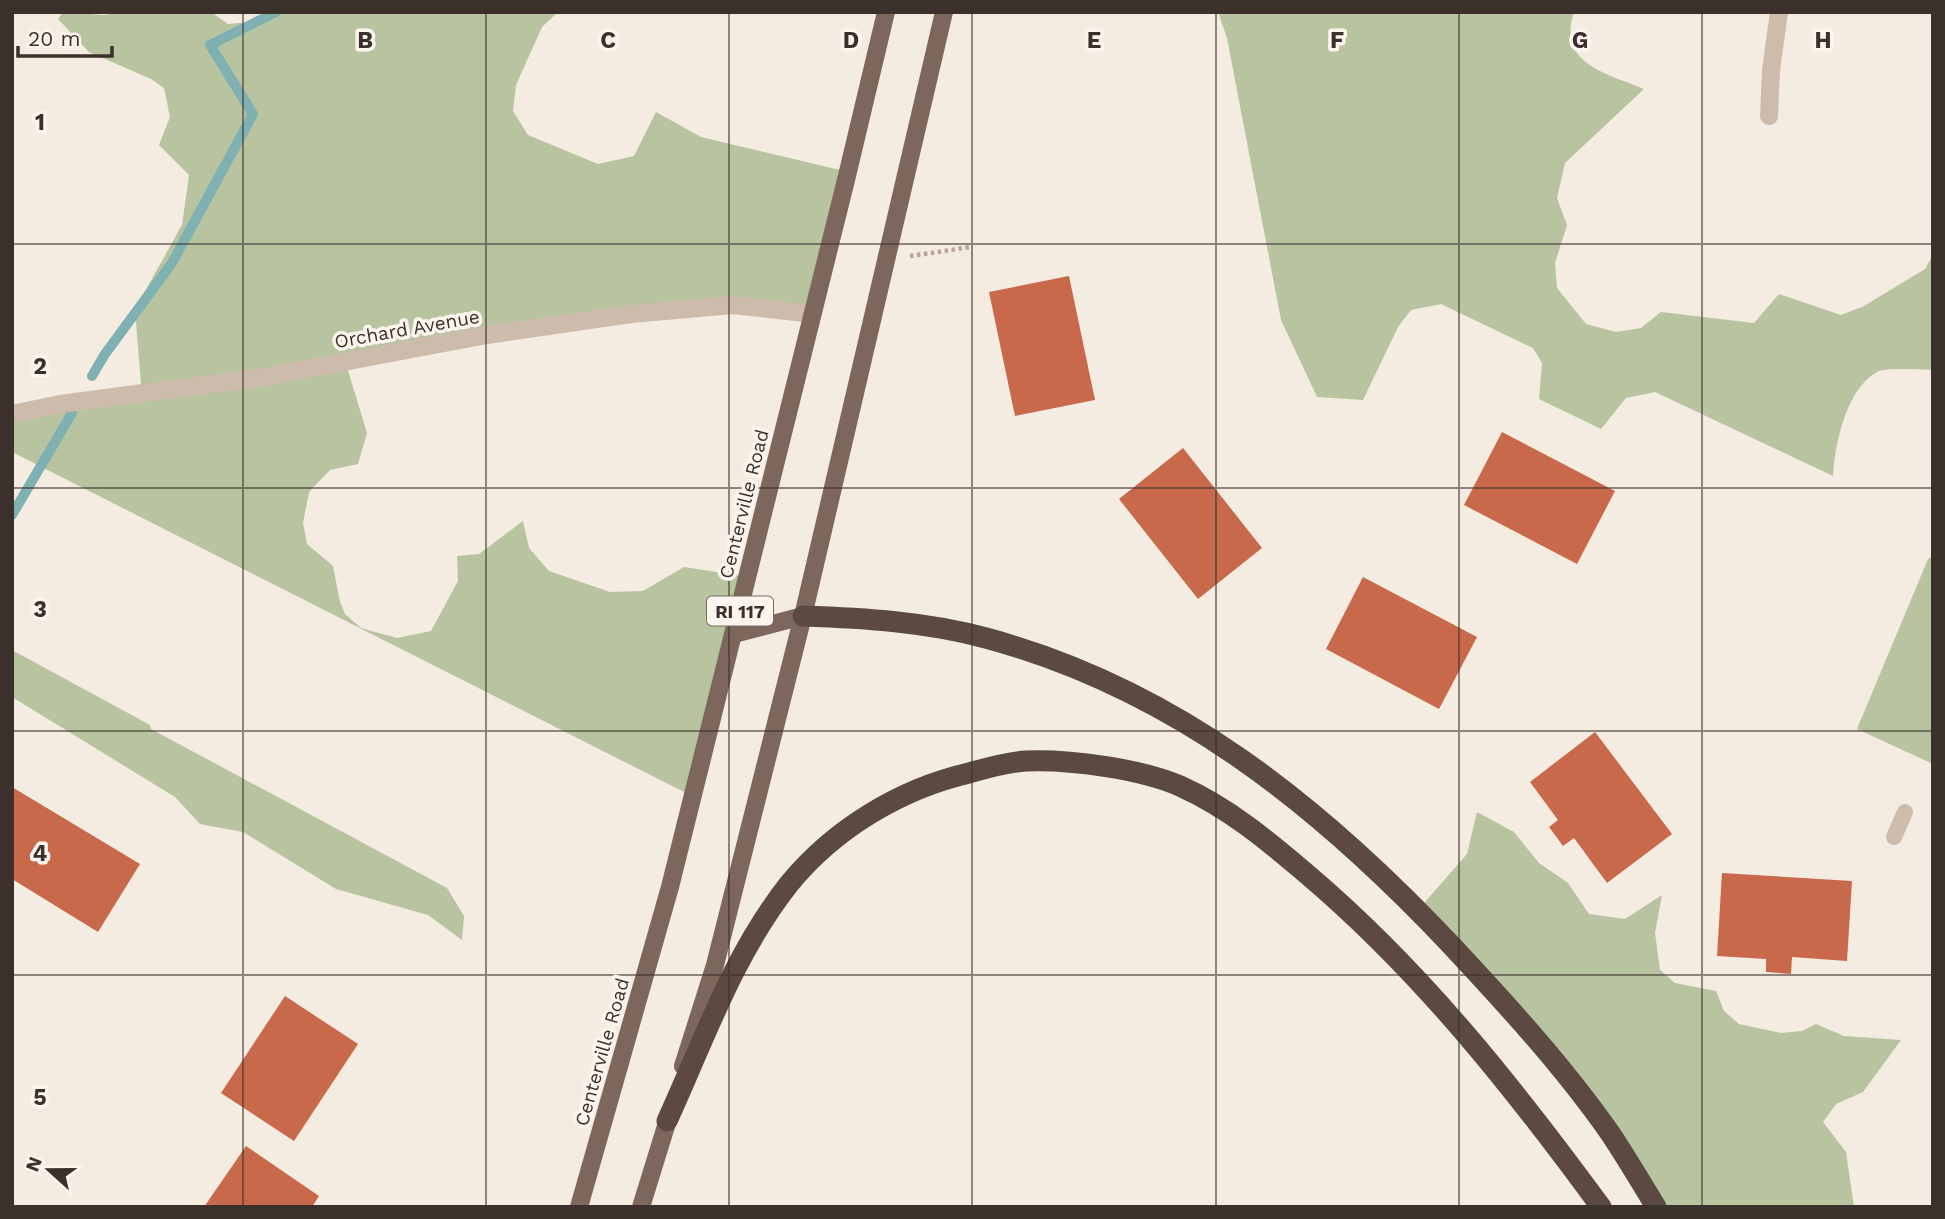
<svg xmlns="http://www.w3.org/2000/svg" width="1945" height="1219" viewBox="0 0 1945 1219" font-family="'Work Sans',sans-serif">
<style>
.green{fill:#b8c4a0}
.lines{fill:none;stroke-linecap:round;stroke-linejoin:round}
.stream{stroke:#7fb0b2;stroke-width:10}
.building{fill:#c8694b}
.path{stroke:#b9a596;stroke-width:4.5;stroke-dasharray:3.5 3.5;stroke-linecap:butt}
.service{stroke:#cdbbac;stroke-width:16}
.minor{stroke:#cdbbac;stroke-width:18}
.primary{stroke:#7d675c;stroke-width:18}
.motorway{stroke:#5c4a42;stroke-width:21}
.grid{fill:none;stroke:#3b302b;stroke-width:2;stroke-opacity:0.55}
.labels{text-anchor:middle;dominant-baseline:central;stroke-width:7;stroke-linejoin:round;paint-order:stroke}
.shield{fill:#fbf5ee;stroke:#756b66;stroke-width:2}
.shield-label{font-size:18px;font-weight:bold;fill:#3b302b}
.street-label{font-size:19px;fill:#3b302b;stroke:#fbf5ee}
.grid-label{font-size:23px;text-anchor:middle;font-weight:bold;fill:#3b302b;stroke:#fbf5ee;stroke-width:7;stroke-linejoin:round;paint-order:stroke}
</style>
<rect width="100%" height="100%" fill="#f4ebe1"/>
<g class="green">
<path d="M63,12L104,15L123,12H211L228,24L262,21L279,12H558L542,27L516,85L513,111L528,135L598,164L634,156L656,112L701,137L840,170L809,307L730,303L346,364L367,433L358,464L330,470L309,492L303,523L307,544L333,566L340,602L345,614L361,628L397,638L431,631L458,581L457,556L479,554L523,521L529,548L549,571L610,592L643,591L684,567L742,576L690,795L12,452V412L139,390L141,384L135,309L182,225L189,175L159,145L170,117L164,88L151,79L89,52L58,19Z"/>
<path d="M1218,12H1574C1557,64 1606,73 1644,89L1565,163L1557,198L1567,225L1555,263L1557,288L1586,324L1616,332L1641,328L1661,312L1754,323L1779,294L1841,315L1864,306L1925,269L1933,255V370C1920,370 1887,367 1877,372C1846,389 1835,444 1833,476L1655,392L1626,398L1601,429L1539,399L1542,363L1533,348L1441,304L1411,310L1398,327L1363,400L1317,397L1281,320L1227,38Z"/>
<path d="M1933,556V764L1857,729L1928,559Z"/>
<path d="M12,650L150,725L151,729L447,888L464,916L462,940L428,915L336,889L243,832L200,824L175,797L12,697Z"/>
<path d="M1477,812L1514,832L1539,863L1568,883L1589,914L1625,919L1662,895L1655,933L1660,970L1675,983L1716,991L1724,1011L1739,1024L1781,1033L1802,1031L1816,1024L1844,1036L1901,1040L1863,1092L1836,1104L1823,1122L1846,1152L1854,1207H1655L1622,1155L1418,910L1467,854Z"/>
</g>
<g class="lines">
<g class="stream">
<path d="M92,376L105,354L172,263L253,114L210,45L276,12"/>
<path d="M12,515L72,413"/>
</g>
</g>
<g class="building">
<path d="M1069,276L1095,400L1015,416L989,292Z"/>
<path d="M1502,432L1615,491L1577,564L1464,505Z"/>
<path d="M1183,448L1262,548L1198,599L1119,499Z"/>
<path d="M1363,577L1477,637L1439,709L1326,649Z"/>
<path d="M1595,732L1672,834L1607,883L1574,838L1563,846L1549,827L1558,820L1530,782Z"/>
<path d="M12,787L140,864L98,932L12,879Z"/>
<path d="M1722,873L1852,881L1847,961L1792,957L1791,974L1766,972V959L1717,956Z"/>
<path d="M285,996L358,1044L294,1141L221,1093Z"/>
<path d="M246,1146L319,1196L312,1207H204Z"/>
</g>
<g class="lines">
<path class="path" d="M910,256L971,247"/>
<path class="service" d="M1894,837L1905,812"/>
<g class="minor">
<path d="M1769,116L1771,70L1779,12"/>
<path d="M12,414L60,404L264,377L487,335L631,314L733,305L812,314"/>
</g>
<g class="primary">
<path d="M734,634L803,616"/>
<path d="M683,1066L715,965L803,616L944,12"/>
<path d="M579,1207L670,887L846,180L886,12"/>
<path d="M641,1207L671,1110"/>
</g>
<g class="motorway">
<path d="M803,616C864,618 927,622 986,638C1175,689 1320,806 1452,946C1507,1005 1563,1066 1610,1133C1626,1157 1641,1182 1656,1207"/>
<path d="M667,1121C704,1040 733,955 789,884C834,829 900,789 969,773C987,768 1007,762 1026,761C1069,759 1141,769 1180,786C1229,808 1268,841 1308,875C1422,972 1513,1087 1601,1207"/>
</g>
</g>
<path class="grid" d="M243,12V1207M486,12V1207M729,12V1207M972,12V1207M1216,12V1207M1459,12V1207M1702,12V1207M12,244H1933M12,488H1933M12,731H1933M12,975H1933"/>
<g class="labels">
<rect class="shield" x="707" y="596.5" width="66" height="29" rx="5"/>
<g class="shield-label">
<text x="740" y="611">RI 117</text>
</g>
<g class="street-label">
<text transform="translate(407 329) rotate(-10)">Orchard Avenue</text>
<text transform="translate(744 504) rotate(-76)">Centerville Road</text>
<text transform="translate(602 1052) rotate(-74)">Centerville Road</text>
</g>
</g>
<g class="grid-label">
<text x="365" y="48">B</text>
<text x="608" y="48">C</text>
<text x="851" y="48">D</text>
<text x="1094" y="48">E</text>
<text x="1337" y="48">F</text>
<text x="1580" y="48">G</text>
<text x="1823" y="48">H</text>
<text x="40" y="130">1</text>
<text x="40" y="374">2</text>
<text x="40" y="617">3</text>
<text x="40" y="861">4</text>
<text x="40" y="1105">5</text>
</g>
<rect width="1945" height="1219" fill="none" stroke="#3b302b" stroke-width="28"/>
<g transform="translate(49 1170) rotate(291)" stroke="#fbf5ee" stroke-width="5" paint-order="stroke">
<path d="M0-5L12 26L0 18L-12 26Z" fill="#3b302b"/>
<text y="-10" font-size="19" font-weight="bold" text-anchor="middle" fill="#3b302b">N</text>
</g>
<path d="M18 46v10h94v-10" fill="none" stroke="#3b302b" stroke-width="3.5"/>
<text x="28" y="46" font-size="21" fill="#3b302b" stroke="#fbf5ee" stroke-width="5" paint-order="stroke">20 m</text>
</svg>
